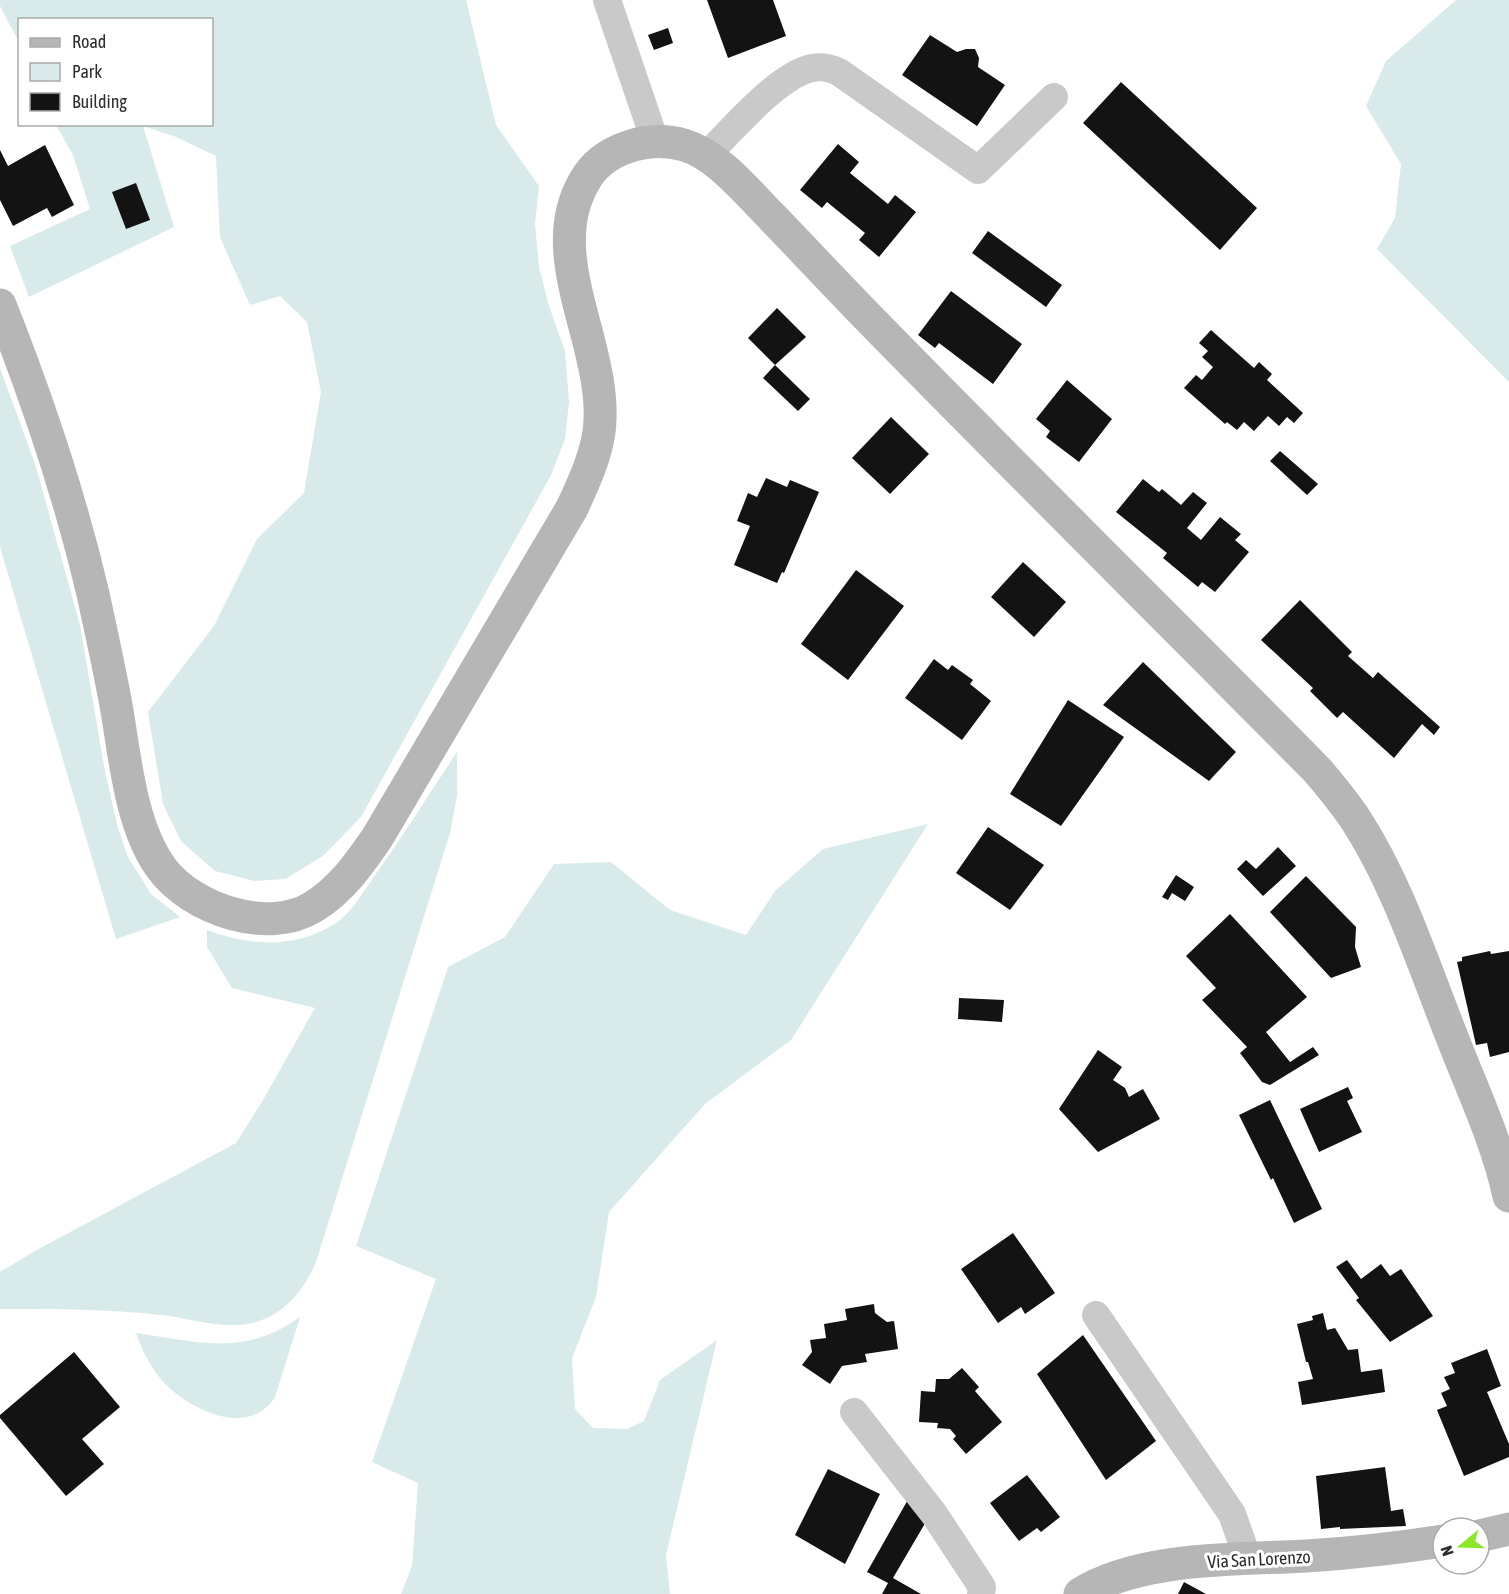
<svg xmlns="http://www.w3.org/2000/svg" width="1509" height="1594" viewBox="0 0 1509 1594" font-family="'Asap Condensed',sans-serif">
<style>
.green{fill:#d8eaea}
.building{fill:#131313}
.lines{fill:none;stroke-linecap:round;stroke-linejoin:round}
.street{stroke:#c9c9c9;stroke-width:28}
.secondary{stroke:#b6b6b6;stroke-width:33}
.labels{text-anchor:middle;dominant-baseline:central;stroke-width:6;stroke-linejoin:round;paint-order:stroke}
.street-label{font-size:18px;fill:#2c2c2c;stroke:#fff}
</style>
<rect width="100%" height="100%" fill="#fff"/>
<g class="green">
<path d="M0,0H466L496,125L539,186L535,224L539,266L549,306L565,351L569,402L565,439L551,475L361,817L323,856L285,879L254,881L215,871L181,841L163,804L148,712L214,626L257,539L304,493L321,392L307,322L280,296L250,305L220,237L216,156L176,137L143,126L174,227L29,297L10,246L90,209L73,155L56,125L212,124V20H20L19,42L0,6Z"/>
<path d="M1456,0H1509V382L1377,249L1395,218L1401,164L1366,106L1386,61Z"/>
<path d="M0,368L36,467L80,625L105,772L118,828L128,857L151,894L180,917L116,939L0,547Z"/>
<path d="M457,752V796L450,833L316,1262C304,1291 283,1316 252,1323C222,1330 190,1318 161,1315C107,1309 54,1309 0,1309V1272L35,1251L236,1143L263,1100L315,1008L232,988L207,947V930C250,946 294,949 335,924C350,914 363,893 373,878C402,837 429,794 457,752Z"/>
<path d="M928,824L791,1040L705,1104L609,1212L596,1297L572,1358L575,1409L593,1428L627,1429L644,1421L660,1380L717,1340L666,1555L670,1594H401L412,1566L418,1483L372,1462L436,1279L356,1246L448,967L505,937L554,864L611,862L670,910L746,935L775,891L823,849Z"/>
<path d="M300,1317L275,1397C248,1440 185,1408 160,1378C149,1364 142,1350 136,1333C199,1342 244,1357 300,1317Z"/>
</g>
<g class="building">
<path d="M707,0H773L786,36L728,58Z"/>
<path d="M668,28L673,43L654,50L648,35Z"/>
<path d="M930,35L957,52L966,49H975L979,58L978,67L1005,85L977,126L902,75Z"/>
<path d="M1121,82L1257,208L1220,250L1083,123Z"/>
<path d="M838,144L859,162L850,173L888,204L895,195L916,212L879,257L859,240L865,233L827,202L822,208L800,190Z"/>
<path d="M45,145L74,205L52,217L47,208L13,226L0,200V150L8,166Z"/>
<path d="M136,183L150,220L126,229L112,192Z"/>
<path d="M988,231L1062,285L1046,307L972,253Z"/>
<path d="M951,291L1022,344L993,384L939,343L935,348L918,335Z"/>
<path d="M777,308L806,337L775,365L748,338Z"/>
<path d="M1211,330L1254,368L1259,362L1272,374L1267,380L1303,413L1294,423L1287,417L1279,426L1268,416L1254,431L1244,422L1237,430L1227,422L1225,424L1184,388L1196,375L1202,380L1213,367L1202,357L1208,351L1199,343Z"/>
<path d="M775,365L810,399L798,411L763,378Z"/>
<path d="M1067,380L1112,419L1079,462L1046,437L1050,431L1036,419Z"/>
<path d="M891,417L929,454L890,494L852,458Z"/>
<path d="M1280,451L1318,484L1307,495L1270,461Z"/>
<path d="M766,478L787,487L790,480L819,492L784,573L782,572L777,583L734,565L750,526L737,521L748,493L757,497Z"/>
<path d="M1143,479L1159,492L1162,489L1181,505L1193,492L1207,503L1187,528L1201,540L1220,517L1241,534L1235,540L1249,552L1215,592L1202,582L1198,587L1163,558L1167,553L1116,512Z"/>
<path d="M1023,562L1066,602L1034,637L991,597Z"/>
<path d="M856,570L904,606L848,680L801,644Z"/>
<path d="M1300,600L1352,652L1348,656L1373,678L1378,672L1440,727L1434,735L1422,724L1394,758L1343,712L1337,718L1310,691L1313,688L1261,640Z"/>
<path d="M934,659L948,670L952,665L973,680L970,684L991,701L962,740L905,698Z"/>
<path d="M1143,662L1236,752L1209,781L1103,705Z"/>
<path d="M1068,700L1124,737L1061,826L1010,794Z"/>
<path d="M988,827L1044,865L1010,910L956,873Z"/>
<path d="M1278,847L1296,866L1263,896L1237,869L1246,860L1256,869Z"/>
<path d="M1176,875L1194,887L1185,901L1172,893L1168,900L1162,897Z"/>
<path d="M1306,876L1356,927L1355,947L1361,967L1331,978L1270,912Z"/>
<path d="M1230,914L1307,997L1266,1032L1290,1062L1313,1047L1319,1055L1270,1085L1262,1082L1240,1053L1247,1047L1202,1000L1216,988L1186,956Z"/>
<path d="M1490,951L1491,954L1509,951V1052L1490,1057L1487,1043L1476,1045L1457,962L1462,961V957Z"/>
<path d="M959,998L1004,1000L1002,1022L958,1019Z"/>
<path d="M1098,1050L1122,1067L1113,1080L1125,1088L1129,1097L1143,1089L1160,1119L1098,1152L1059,1109Z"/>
<path d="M1348,1087L1353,1098L1347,1101L1362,1132L1319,1152L1300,1109Z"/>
<path d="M1270,1100L1322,1209L1294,1223L1273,1178L1271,1180L1239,1115Z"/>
<path d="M1013,1233L1055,1293L1025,1314L1021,1307L998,1323L961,1269Z"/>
<path d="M1347,1260L1361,1279L1381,1264L1390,1276L1401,1269L1433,1316L1390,1342L1356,1300L1359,1298L1336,1267Z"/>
<path d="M874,1304L875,1313L887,1322L894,1321L898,1349L865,1354L867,1362L842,1366L830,1384L802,1365L812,1352L810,1340L826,1338L824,1324L847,1320L845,1309Z"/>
<path d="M1323,1313L1327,1330L1335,1328L1348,1350L1358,1349L1361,1372L1382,1369L1385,1392L1302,1405L1298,1382L1313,1379L1308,1362H1306L1297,1324L1313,1320L1312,1316Z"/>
<path d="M1083,1335L1156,1441L1106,1480L1037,1374Z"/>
<path d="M1487,1349L1501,1386L1487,1392L1509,1444V1457L1464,1476L1437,1410L1447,1406L1441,1393L1450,1389L1444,1377L1455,1373L1451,1363Z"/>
<path d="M74,1352L120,1407L82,1439L104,1464L66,1496L0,1418V1415Z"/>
<path d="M962,1368L979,1387L975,1391L1002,1422L966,1454L953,1439L956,1436L950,1429L937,1428L938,1423L919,1422L921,1391L935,1392L936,1379H949Z"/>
<path d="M1385,1467L1391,1511L1403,1509L1406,1526L1340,1529V1527L1321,1529L1316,1476Z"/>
<path d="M828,1469L880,1494L845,1564L795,1535Z"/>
<path d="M1027,1475L1060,1517L1041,1532L1037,1528L1019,1541L990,1503Z"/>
<path d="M910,1496L927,1520L893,1578L921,1594H882L888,1583L867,1572Z"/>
<path d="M1184,1582L1206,1594H1178Z"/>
</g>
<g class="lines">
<g class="street">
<path d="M607,0L655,141"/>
<path d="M706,156C731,131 778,75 812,68C822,66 830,68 839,72L978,170L1054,97"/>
<path d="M1096,1315L1232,1514L1248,1559"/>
<path d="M854,1412L934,1514L982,1587L981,1594"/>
</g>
<g class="secondary">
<path d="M0,305C37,398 70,496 93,594C101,631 109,667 116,705C125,756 130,826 162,869C192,909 268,935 313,907C341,890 359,864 377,838L572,508C583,484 595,459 599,432C610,349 540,258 584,182C602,148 649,135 684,145C718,155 748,193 772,217C800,246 828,276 856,305C1008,461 1164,615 1317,770C1330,785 1342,800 1354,817C1397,882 1423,964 1452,1037C1472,1089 1497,1141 1509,1196"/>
<path d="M1479,1536L1509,1529"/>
<path d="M1080,1594C1141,1556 1237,1560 1307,1556C1353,1553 1398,1548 1443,1541"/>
</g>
</g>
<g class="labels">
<g class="street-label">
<text transform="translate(1259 1559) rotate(-3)">Via San Lorenzo</text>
</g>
</g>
<rect x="18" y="18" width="195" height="108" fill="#ffffff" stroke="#ababab" stroke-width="1.5"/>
<rect x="30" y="38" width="30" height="9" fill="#b6b6b6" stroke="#ababab" stroke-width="1.5"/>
<text x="72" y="48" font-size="18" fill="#2c2c2c">Road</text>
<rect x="30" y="63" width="30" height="18" fill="#d8eaea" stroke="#ababab" stroke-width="1.5"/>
<text x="72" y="78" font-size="18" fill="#2c2c2c">Park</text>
<rect x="30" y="93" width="30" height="18" fill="#131313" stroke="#ababab" stroke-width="1.5"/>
<text x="72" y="108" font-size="18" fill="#2c2c2c">Building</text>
<g transform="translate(1461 1546) rotate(251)"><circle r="28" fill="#ffffff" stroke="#ababab" stroke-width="1.5"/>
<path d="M0-4.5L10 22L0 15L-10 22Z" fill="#8ce729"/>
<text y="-9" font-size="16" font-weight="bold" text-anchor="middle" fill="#2c2c2c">N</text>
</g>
</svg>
